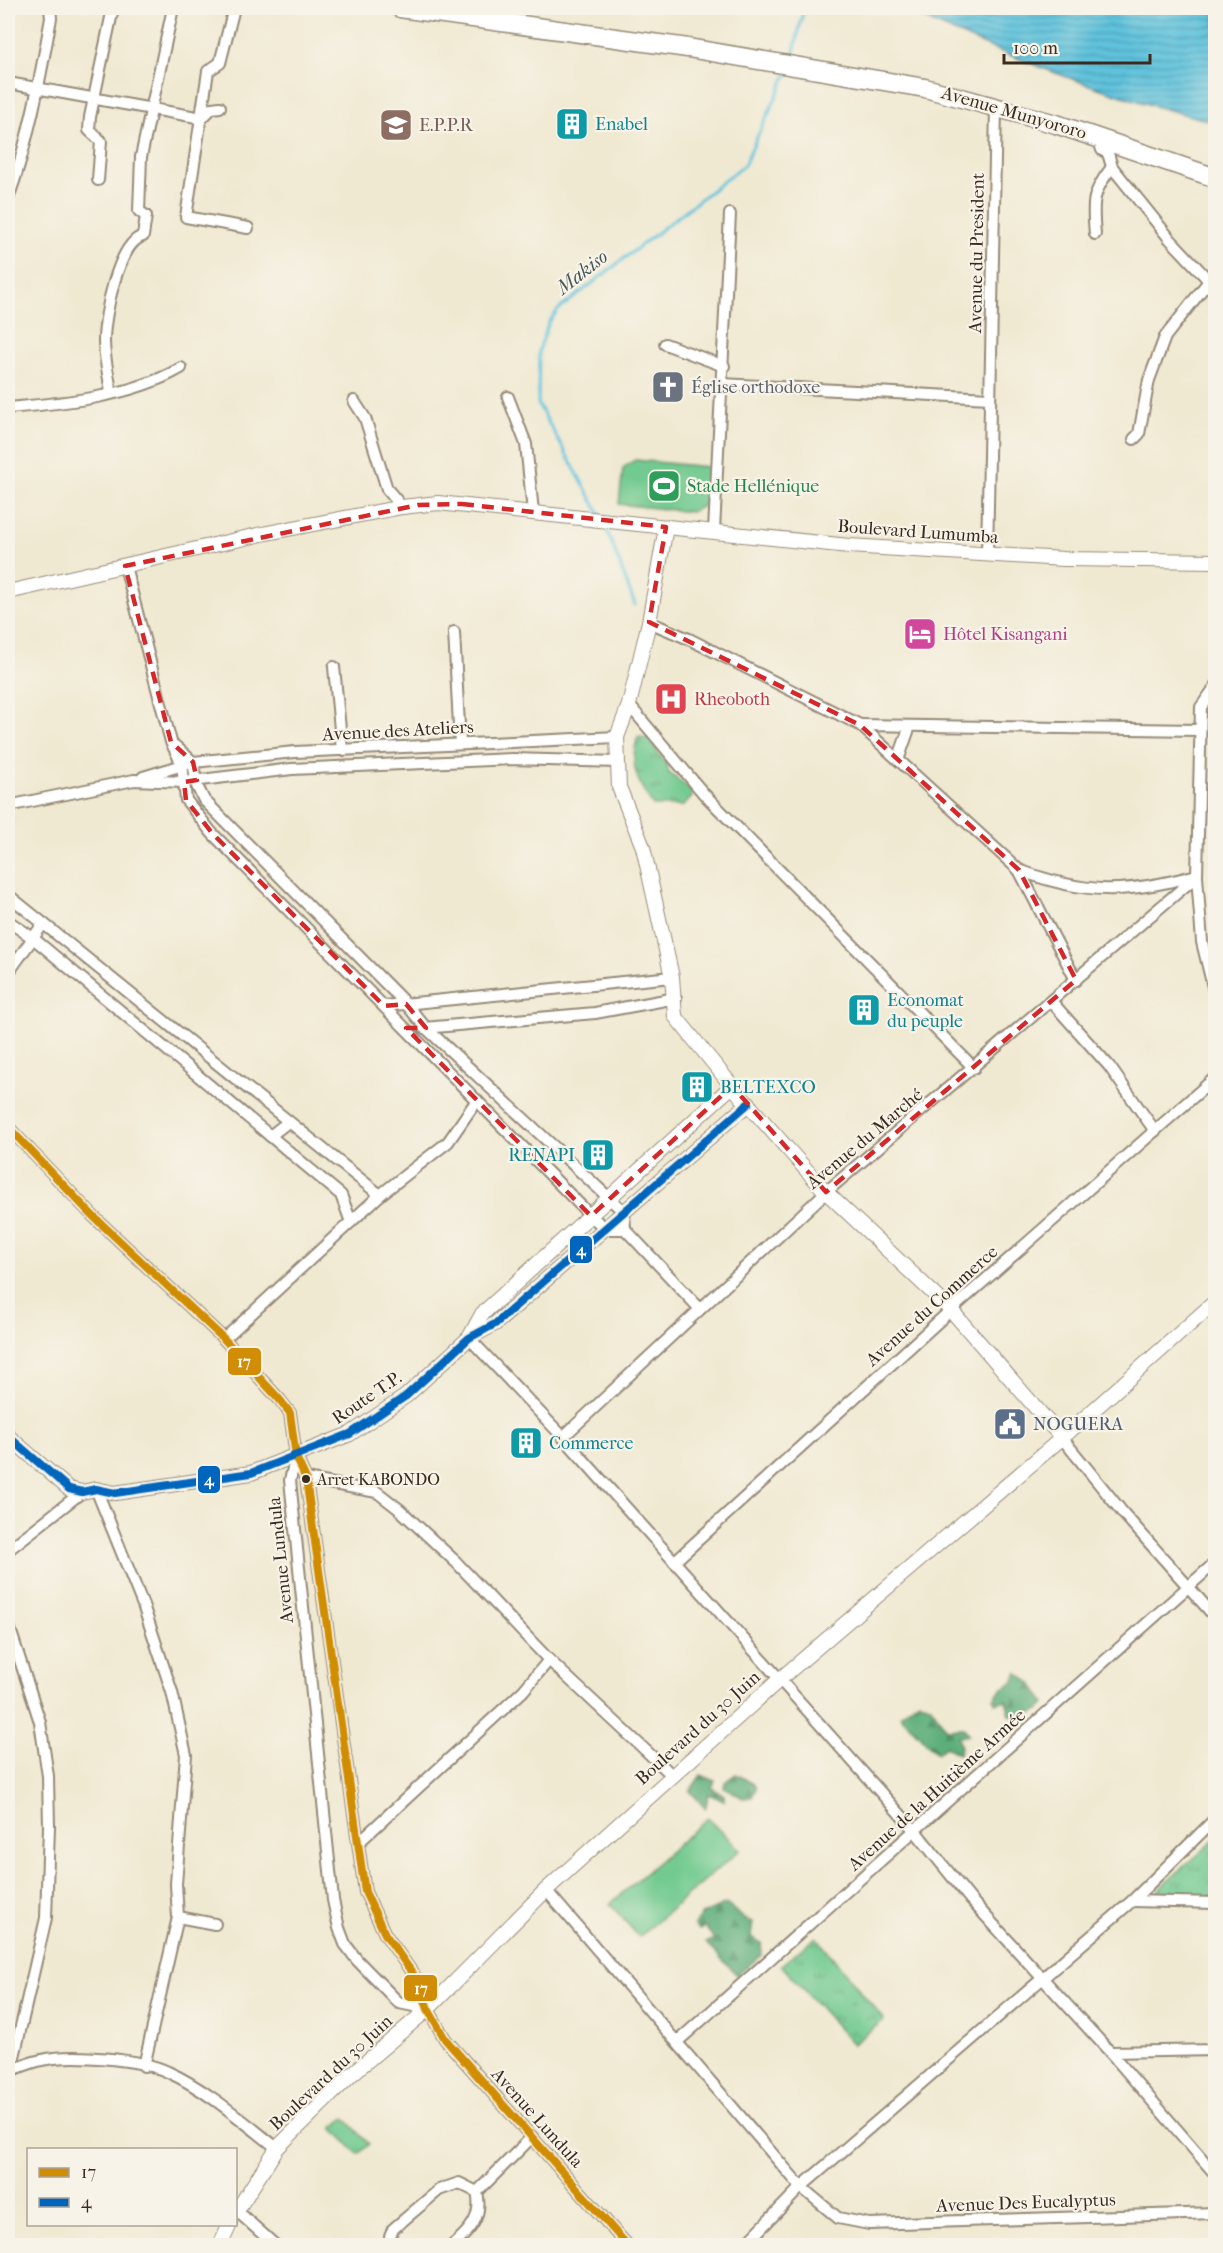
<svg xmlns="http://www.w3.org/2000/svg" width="1223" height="2253" viewBox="0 0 1223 2253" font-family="'IM FELL French Canon',serif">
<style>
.grass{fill:#72ca90;stroke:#567a57;stroke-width:1.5}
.forest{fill:url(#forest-firs);stroke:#4c6c4c;stroke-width:1.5}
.park{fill:url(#park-tufts);stroke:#567a57;stroke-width:1.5}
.water{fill:url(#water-rules);stroke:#4d767e;stroke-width:1.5}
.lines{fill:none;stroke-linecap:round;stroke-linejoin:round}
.stream{stroke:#5fc3dd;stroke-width:3}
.minor-casing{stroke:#968a78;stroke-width:14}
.tertiary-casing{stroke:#968a78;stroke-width:16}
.trunk-casing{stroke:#968a78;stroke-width:21}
.minor{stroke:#fff;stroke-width:10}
.tertiary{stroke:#fff;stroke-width:14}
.trunk{stroke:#fff;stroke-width:18}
.bus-1-casing{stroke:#f7f3e8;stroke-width:12}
.bus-2-casing{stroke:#f7f3e8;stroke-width:12}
.bus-1{stroke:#d18d06;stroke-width:8}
.bus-2{stroke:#0065bd;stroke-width:8}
.marked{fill:none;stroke:#d62828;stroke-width:4.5;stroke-dasharray:12 8;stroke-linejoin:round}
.bus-dot{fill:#3b2a1e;stroke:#f7f3e8;stroke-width:2}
.labels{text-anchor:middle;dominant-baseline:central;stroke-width:4.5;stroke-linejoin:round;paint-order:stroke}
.bus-label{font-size:16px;fill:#3b2a1e;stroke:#f7f3e8;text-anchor:start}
.street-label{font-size:18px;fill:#3b2a1e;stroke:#f7f3e8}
.culture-label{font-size:18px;fill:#0d838f;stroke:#f7f3e8;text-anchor:start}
.education-label{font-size:18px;fill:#785e54;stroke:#f7f3e8;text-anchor:start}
.worship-label{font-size:18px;fill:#5b616d;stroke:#f7f3e8;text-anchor:start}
.leisure-label{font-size:18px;fill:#27864d;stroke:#f7f3e8;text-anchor:start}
.hotel-label{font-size:18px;fill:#b23c85;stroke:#f7f3e8;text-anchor:start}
.health-label{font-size:18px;fill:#be3a42;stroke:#f7f3e8;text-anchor:start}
.service-label{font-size:18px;fill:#4e5e75;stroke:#f7f3e8;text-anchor:start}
.water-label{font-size:20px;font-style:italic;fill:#465857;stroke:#f7f3e8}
.line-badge{stroke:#f7f3e8;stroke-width:2}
.badge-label{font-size:16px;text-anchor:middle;font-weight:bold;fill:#fff}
</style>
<defs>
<pattern id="forest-firs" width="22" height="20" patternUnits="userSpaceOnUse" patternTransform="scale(1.5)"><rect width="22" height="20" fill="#5dae7a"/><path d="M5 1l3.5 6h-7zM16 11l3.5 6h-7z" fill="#4e8e63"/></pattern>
<pattern id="park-tufts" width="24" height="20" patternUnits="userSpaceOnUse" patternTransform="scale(1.5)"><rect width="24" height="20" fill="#72ca90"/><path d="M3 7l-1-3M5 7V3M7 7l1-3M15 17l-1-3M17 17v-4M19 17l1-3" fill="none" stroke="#5fa475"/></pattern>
<pattern id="water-rules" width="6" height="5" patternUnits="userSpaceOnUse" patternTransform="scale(1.5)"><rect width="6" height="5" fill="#5fc3dd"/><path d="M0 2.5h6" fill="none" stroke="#509fb3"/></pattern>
</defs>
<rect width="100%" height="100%" fill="#f7f3e8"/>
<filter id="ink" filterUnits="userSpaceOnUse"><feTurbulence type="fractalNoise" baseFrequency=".0167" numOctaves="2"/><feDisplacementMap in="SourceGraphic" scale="12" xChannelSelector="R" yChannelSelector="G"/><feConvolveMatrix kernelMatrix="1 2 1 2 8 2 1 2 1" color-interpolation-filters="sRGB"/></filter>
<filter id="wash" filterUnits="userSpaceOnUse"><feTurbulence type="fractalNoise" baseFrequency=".008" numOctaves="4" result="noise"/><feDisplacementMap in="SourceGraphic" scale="24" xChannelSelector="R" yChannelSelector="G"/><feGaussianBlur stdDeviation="1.35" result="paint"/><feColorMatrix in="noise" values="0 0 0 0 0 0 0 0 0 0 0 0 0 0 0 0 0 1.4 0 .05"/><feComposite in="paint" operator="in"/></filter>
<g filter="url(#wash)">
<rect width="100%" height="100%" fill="#f0e9d2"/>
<g class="grass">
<path d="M635,460L708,467L705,505L691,512L619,504L623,468Z"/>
<path d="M708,1818L740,1850L639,1937L610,1904Z"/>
<path d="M345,2118L369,2144L358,2154L333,2128Z"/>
</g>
<g class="forest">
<path d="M1017,1672L1033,1685L1045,1703L1039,1710L1019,1718L1010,1715L1006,1700L995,1703L994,1699L1000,1690L1013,1682Z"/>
<path d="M919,1700L931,1706L946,1729L964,1728L969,1735L958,1736L961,1748L959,1754L945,1747L937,1754L900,1715Z"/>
<path d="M736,1774L754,1784L756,1789L752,1797L743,1798L724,1787L725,1782Z"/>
<path d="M701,1775L715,1781L712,1788L724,1795V1801L709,1794L705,1808L690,1791Z"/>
<path d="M726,1904L745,1919L753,1922L751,1937L761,1943L762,1955L737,1975L706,1943L714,1939L705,1927L699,1930L694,1925L701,1915Z"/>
</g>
<g class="park">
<path d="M638,737L648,738L667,765L669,773L690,789L692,797L683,806H653C638,783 628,765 638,737Z"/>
<path d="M1215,1840V1897L1161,1899L1156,1896L1162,1886Z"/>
<path d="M816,1937L884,2020L853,2044L781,1965Z"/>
</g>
<path class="water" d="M901,8H1215V122C1107,96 1002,55 901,8Z"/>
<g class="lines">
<g class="stream">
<path d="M792,60L804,8"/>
<path d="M601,516L538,404L539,350L549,322L558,310L744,165L788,72"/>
<path d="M605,525L635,605"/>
</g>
</g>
</g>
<g filter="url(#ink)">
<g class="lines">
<g class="minor-casing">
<g id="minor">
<path d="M234,8L220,63L208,71L186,217L248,228"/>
<path d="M8,83L202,118L212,108L220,107"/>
<path d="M1098,137L1102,150L1108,153L1112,167L1170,239L1216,288"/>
<path d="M98,180L101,141L89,130L90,117L113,8"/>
<path d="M8,199C29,140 40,79 51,18L50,8"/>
<path d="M1095,234C1092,202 1092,192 1112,167"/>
<path d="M665,344L724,366"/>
<path d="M721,384L990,398"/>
<path d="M111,392C109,376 104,358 104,341C104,316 118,243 143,236L146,216L139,211L141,157L173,8"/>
<path d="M508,397L526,444L533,512"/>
<path d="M354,401L365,418L387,489L402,507"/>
<path d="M8,408C65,403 131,397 181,368"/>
<path d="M1134,439L1139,434L1149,380L1165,337L1208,282"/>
<path d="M714,531L730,214"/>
<path d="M987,555L996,108"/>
<path d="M125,566L171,742L182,764L186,800L212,833L591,1216L606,1229H625"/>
<path d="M649,622L689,639L860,725L1019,870C1085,895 1126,894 1193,876"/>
<path d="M454,632L460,744"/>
<path d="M334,667L342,750"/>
<path d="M1216,686L1201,707L1197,876L1202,942L1216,999"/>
<path d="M629,705L704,794L974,1068"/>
<path d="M860,725L1199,730"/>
<path d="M175,746L193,762L197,786L204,800L406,1004L426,1028L624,1212L625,1229L700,1309"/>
<path d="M898,760L910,726"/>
<path d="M143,777L193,762L295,752L617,737"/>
<path d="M8,806L134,780L184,782L292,769L512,759L619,762"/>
<path d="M1019,870L1076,980"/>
<path d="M8,895L380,1195"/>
<path d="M8,921L33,938L341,1195L351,1222"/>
<path d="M8,973L43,924"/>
<path d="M1051,1001L1109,1066L1155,1131"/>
<path d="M384,1006L672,977"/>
<path d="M424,1028L595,1013L676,998"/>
<path d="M8,1127L93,1216L224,1339L280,1400L290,1413L296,1457L306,1479L365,1892L385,1934L418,1981L428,2009L445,2039L628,2246"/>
<path d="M270,1136L288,1122"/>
<path d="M469,1338L563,1437L916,1832L971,1900L1110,2052L1216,2175"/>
<path d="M224,1339L380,1195L448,1142L477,1100"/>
<path d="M563,1437L826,1192L1197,876"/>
<path d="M1062,1438L1123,1513L1216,1618"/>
<path d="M296,1457L290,1480L333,1900L339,1928L345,1944L357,1960L399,2003L428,2009"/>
<path d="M306,1479L377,1492L399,1509L456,1562L549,1660L673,1776"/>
<path d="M96,1489L143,1605L172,1692L186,1755L176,1884L178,1917L144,2066"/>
<path d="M8,1550L82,1492"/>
<path d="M674,1562L951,1310L1216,1077"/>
<path d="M8,1623L40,1722L48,1776L49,1827L46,1918L11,2070"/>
<path d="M359,1842L523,1691L549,1660"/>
<path d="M546,1890L801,2187L838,2218L869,2224L1216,2213"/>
<path d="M1132,1901L1216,1903"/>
<path d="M178,1917L215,1924"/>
<path d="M678,2041L1216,1562"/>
<path d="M1110,2052L1216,2050"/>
<path d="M8,2077L11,2070C21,2067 31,2062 42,2060C71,2053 141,2059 168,2072C206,2089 245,2123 277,2148"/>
<path d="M236,2210L276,2246"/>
<path d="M393,2246L390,2237L393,2229L439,2190L459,2183L477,2192"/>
<path d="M452,2246C470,2231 483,2217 477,2192L532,2137"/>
<path d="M744,2246L801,2187L1132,1901L1216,1818"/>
</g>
</g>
<g class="tertiary-casing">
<g id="tertiary">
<path d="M666,527L649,622L629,705L617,737L619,787L643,847L672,977L675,1016L732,1086L826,1192L951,1310L1062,1438"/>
<path d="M8,592L262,534L402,507L438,503L849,546L1064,559L1216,561"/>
<path d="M469,1338L482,1314L732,1086"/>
<path d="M8,1436L69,1489L82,1492L96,1489L115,1493L251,1473L350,1434L406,1396L469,1338L495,1324L749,1103"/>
<path d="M236,2212L277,2148L352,2074L428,2009L546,1890L779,1680L1062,1438L1216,1301"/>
<path d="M220,2246L230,2224"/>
</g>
</g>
<g class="trunk-casing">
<path id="trunk" d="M400,8L688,48L925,88L1056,124L1216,178"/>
</g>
<use href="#minor" class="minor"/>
<use href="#tertiary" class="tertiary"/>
<use href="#trunk" class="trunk"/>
<g class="bus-1-casing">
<path id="bus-1" d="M8,1127L93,1216L224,1339L280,1400L290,1413L296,1457L306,1479L365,1892L385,1934L418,1981L428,2009L445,2039L628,2246"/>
</g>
<g class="bus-2-casing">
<path id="bus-2" d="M8,1436L69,1489L82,1492L96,1489L115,1493L251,1473L350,1434L406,1396L469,1338L495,1324L749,1103"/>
</g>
<use href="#bus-1" class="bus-1"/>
<use href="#bus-2" class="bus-2"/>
</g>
</g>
<path class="marked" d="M462,504L666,527L649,622L860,725L1019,870L1076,980L826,1192L732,1086L591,1216L406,1028H426L406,1004L384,1006L212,833L186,800L184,782L197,780L193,762L171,742L125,566L418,505Z"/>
<defs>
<g id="building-square" transform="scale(1.725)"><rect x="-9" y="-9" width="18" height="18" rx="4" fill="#0f9aa8" stroke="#f7f3e8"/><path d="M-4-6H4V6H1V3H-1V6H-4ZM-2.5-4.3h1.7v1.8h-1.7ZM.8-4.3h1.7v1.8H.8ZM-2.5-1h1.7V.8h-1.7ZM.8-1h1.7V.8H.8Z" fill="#fff"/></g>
<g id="school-square" transform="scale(1.725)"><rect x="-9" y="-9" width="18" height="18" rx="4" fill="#8d6e63" stroke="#f7f3e8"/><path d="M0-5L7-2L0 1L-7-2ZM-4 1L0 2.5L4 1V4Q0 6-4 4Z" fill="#fff"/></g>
<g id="church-square" transform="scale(1.725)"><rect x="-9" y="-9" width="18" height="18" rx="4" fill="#6b7280" stroke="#f7f3e8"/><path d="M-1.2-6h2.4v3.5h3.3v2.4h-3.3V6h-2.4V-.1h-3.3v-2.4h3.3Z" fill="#fff"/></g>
<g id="stadium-square" transform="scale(1.725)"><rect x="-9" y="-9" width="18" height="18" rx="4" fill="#2e9e5b" stroke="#f7f3e8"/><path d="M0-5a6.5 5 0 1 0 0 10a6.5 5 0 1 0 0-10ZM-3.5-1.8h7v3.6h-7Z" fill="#fff"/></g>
<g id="hotel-square" transform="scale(1.725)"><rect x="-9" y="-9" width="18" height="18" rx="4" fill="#d1479c" stroke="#f7f3e8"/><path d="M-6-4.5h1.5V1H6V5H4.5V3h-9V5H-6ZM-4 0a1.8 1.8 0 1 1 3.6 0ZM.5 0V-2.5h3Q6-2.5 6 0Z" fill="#fff"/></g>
<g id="hospital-square" transform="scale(1.725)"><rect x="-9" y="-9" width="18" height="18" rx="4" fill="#e0444e" stroke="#f7f3e8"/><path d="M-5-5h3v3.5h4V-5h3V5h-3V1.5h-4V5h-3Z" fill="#fff"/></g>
<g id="civic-square" transform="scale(1.725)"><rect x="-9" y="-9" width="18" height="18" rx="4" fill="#5c6f8a" stroke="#f7f3e8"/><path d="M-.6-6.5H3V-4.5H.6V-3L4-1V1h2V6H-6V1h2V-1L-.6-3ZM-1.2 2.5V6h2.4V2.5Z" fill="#fff"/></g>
</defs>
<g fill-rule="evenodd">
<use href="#building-square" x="572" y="124"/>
<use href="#school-square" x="396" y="125"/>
<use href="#church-square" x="668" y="387"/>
<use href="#stadium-square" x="664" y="486"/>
<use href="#hotel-square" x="920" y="634"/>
<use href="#hospital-square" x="671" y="699"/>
<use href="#building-square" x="864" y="1010"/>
<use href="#building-square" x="697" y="1087"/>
<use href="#building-square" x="598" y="1155"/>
<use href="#civic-square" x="1010" y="1424"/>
<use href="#building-square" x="526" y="1443"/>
</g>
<circle class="bus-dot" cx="306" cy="1479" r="5"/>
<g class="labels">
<g class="bus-label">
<text x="317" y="1479">Arret KABONDO</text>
</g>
<g class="street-label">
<text transform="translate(1014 113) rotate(16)">Avenue Munyororo</text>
<text transform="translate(977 253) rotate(-89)">Avenue du President</text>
<text transform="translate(918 532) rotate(4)">Boulevard Lumumba</text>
<text transform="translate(398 731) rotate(-3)">Avenue des Ateliers</text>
<text transform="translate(865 1139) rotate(-40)">Avenue du Marché</text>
<text transform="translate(932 1306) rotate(-42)">Avenue du Commerce</text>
<text transform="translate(367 1398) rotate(-34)">Route T.P.</text>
<text transform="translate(281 1560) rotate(-96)">Avenue Lundula</text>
<text transform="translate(698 1728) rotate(-42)">Boulevard du 30 Juin</text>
<text transform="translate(937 1790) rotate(-42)">Avenue de la Huitième Armée</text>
<text transform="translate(331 2073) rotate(-43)">Boulevard du 30 Juin</text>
<text transform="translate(537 2118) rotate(48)">Avenue Lundula</text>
<text transform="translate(1026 2203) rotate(-2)">Avenue Des Eucalyptus</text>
</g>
<g class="culture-label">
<text x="595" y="124">Enabel</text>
<text x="887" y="1000">Economat<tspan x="887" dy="21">du peuple</tspan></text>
<text x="720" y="1087">BELTEXCO</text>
<text x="575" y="1155" text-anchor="end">RENAPI</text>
<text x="549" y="1443">Commerce</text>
</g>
<g class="education-label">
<text x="419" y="125">E.P.P.R</text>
</g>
<g class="worship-label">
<text x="691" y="387">Église orthodoxe</text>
</g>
<g class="leisure-label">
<text x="687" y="486">Stade Hellénique</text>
</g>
<g class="hotel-label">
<text x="943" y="634">Hôtel Kisangani</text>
</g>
<g class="health-label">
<text x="694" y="699">Rheoboth</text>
</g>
<g class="service-label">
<text x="1033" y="1424">NOGUERA</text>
</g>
<g class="water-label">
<text transform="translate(582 272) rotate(-38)">Makiso</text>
</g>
</g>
<g class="line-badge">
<rect x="569" y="1235" width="24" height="29" rx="6" fill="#0065bd"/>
<rect x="227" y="1347" width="35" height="29" rx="6" fill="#d18d06"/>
<rect x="197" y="1465" width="24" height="29" rx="6" fill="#0065bd"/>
<rect x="403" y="1974" width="35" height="28" rx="6" fill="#d18d06"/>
</g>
<g class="badge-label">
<text x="581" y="1255">4</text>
<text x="244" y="1367">17</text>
<text x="209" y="1485">4</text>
<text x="421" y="1994">17</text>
</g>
<rect width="1223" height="2253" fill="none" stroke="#f7f3e8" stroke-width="30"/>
<rect x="27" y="2148" width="210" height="78" fill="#f7f3e8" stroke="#aca397" stroke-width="1.5"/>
<rect x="39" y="2168" width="30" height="9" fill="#d18d06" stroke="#aca397" stroke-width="1.5"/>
<text x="81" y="2178" font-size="18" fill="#3b2a1e">17</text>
<rect x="39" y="2198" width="30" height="9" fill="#0065bd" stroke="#aca397" stroke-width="1.5"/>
<text x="81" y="2208" font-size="18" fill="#3b2a1e">4</text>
<path d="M1004 54v9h146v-9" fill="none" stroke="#3b2a1e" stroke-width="3"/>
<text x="1013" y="54" font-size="18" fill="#3b2a1e" stroke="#f7f3e8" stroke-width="4.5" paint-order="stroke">100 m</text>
</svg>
